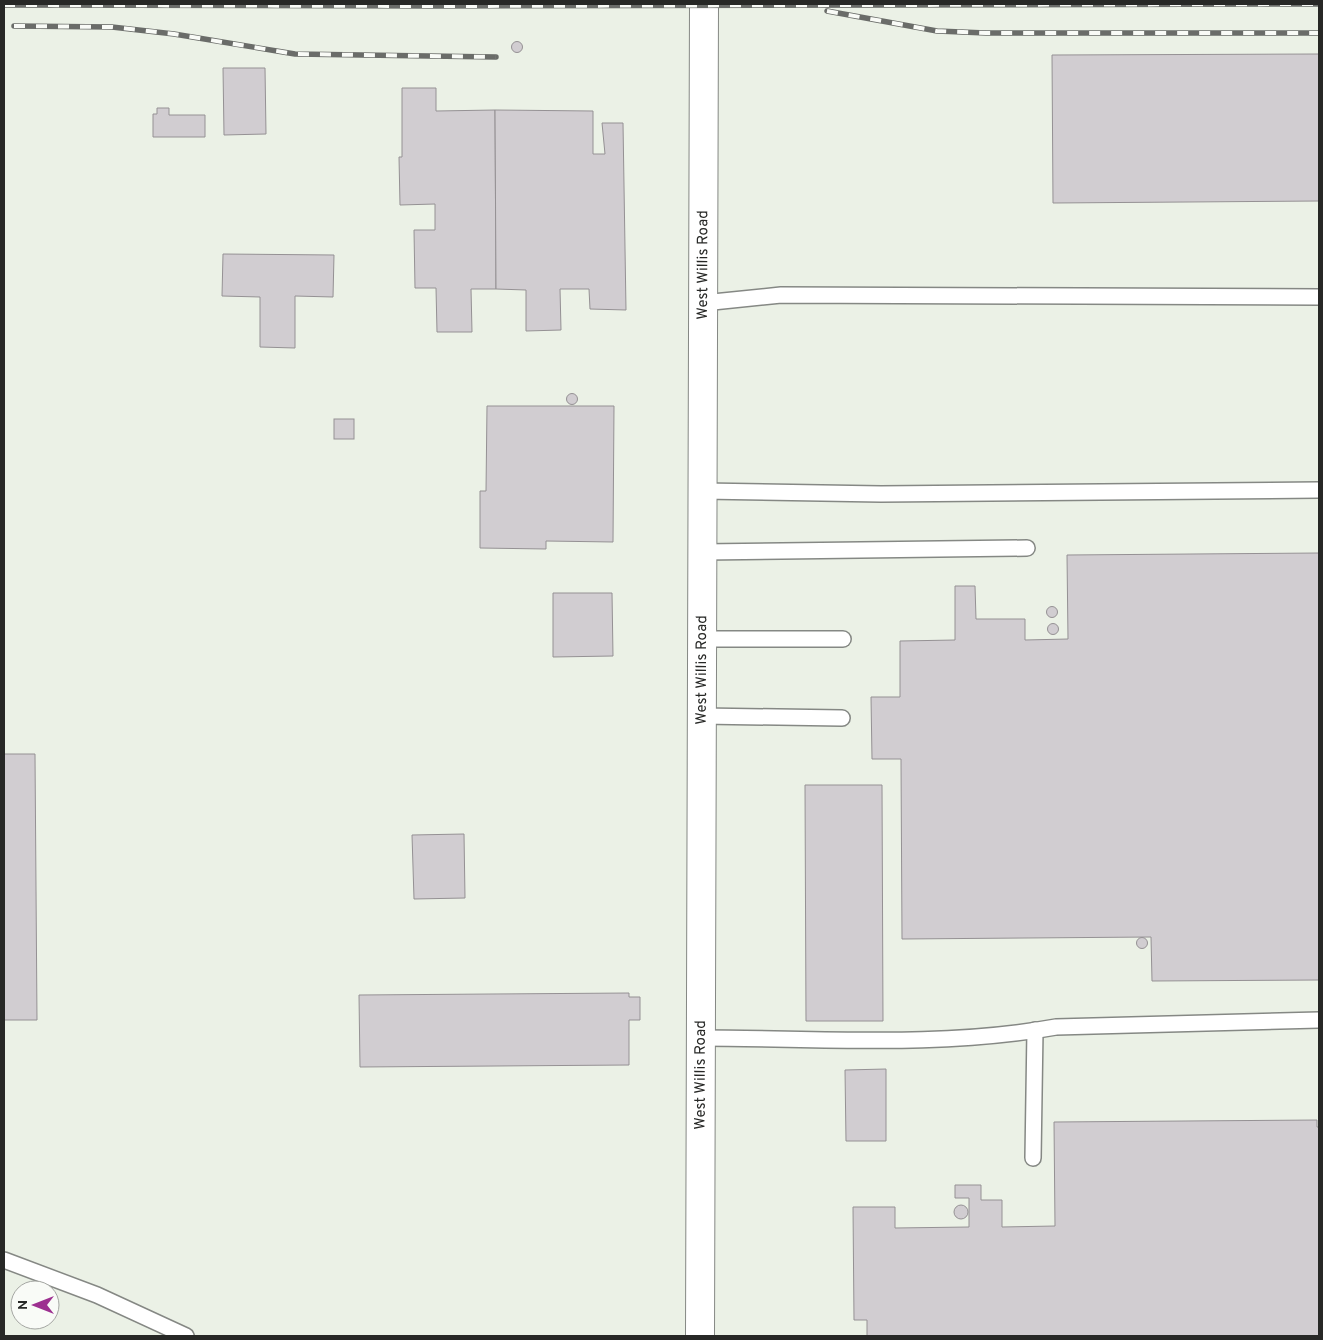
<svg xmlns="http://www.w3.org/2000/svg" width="1323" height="1340" viewBox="0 0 1323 1340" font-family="Overpass,sans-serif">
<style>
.built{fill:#ebf1e6;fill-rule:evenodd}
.building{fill:#d1cdd1;stroke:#959194}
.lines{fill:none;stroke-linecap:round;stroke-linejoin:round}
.lane-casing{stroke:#858884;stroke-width:18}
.street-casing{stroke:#858884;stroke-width:30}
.lane{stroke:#fff;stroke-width:15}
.street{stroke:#fff;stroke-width:28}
.rail-casing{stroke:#6a6c69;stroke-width:5.5}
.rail{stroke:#f9fbf7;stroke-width:4;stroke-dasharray:11;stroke-linecap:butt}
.labels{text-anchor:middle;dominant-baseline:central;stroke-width:4.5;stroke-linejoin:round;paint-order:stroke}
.street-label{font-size:15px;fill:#272826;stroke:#f9fbf7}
</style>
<rect width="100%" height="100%" fill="#f9fbf7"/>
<path class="built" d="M4,4H1319V1336H4ZM20,1290H50V1320H20Z"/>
<g class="building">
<circle cx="517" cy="47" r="5.5"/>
<path d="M1319,54V201L1053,203L1052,55Z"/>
<path d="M223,68H265L266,134L224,135Z"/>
<path d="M402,88H436V111L495,110L496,289H471L472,332H437L436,288H415L414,230H435V204L400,205L399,157H402Z"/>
<path d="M157,108H169V115H205V137H153V114H157Z"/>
<path d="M495,110L593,111V154H605L602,123H623L626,310L590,309L589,289H560L561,330L526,331V290L496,289Z"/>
<path d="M223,254L334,255L333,297L295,296V348L260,347V297L222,296Z"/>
<circle cx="572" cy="399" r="5.5"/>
<path d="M487,406H614L613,542L546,541V549L480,548V491H486Z"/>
<rect x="334" y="419" width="20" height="20"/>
<path d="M1319,553V980L1152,981L1151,937L902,939L901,759H872L871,697H900V641L955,640V586H975L976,619H1025V640L1068,639L1067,555Z"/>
<path d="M553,593H612L613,656L553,657Z"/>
<circle cx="1052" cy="612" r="5.5"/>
<circle cx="1053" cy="629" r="5.5"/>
<path d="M4,754H35L37,1020H4Z"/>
<path d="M805,785H882L883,1021H806Z"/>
<path d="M464,834L465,898L414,899L412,835Z"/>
<circle cx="1142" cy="943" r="5.5"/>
<path d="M629,993V997H640V1020H629V1065L360,1067L359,995Z"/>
<path d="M886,1069V1141H846L845,1070Z"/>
<path d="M1317,1120V1127H1319V1336H867V1320H854L853,1207H895V1228L969,1227V1198H955V1185H981V1200H1002V1227L1055,1226L1054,1122Z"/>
<circle cx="961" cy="1212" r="7"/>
</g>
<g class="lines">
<g class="lane-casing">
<g id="lane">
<path d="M703,303L781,295L1319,297"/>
<path d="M703,491L881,494L1319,490"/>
<path d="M703,552L1027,548"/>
<path d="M702,639H843"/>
<path d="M702,716L842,718"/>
<path d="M701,1038C819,1038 939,1048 1056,1027L1319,1020"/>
<path d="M1033,1158L1035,1030"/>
<path d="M4,1260L97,1295L186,1336"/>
</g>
</g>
<g class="street-casing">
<g id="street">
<path id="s1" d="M700,1336L704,4"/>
</g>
</g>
<use href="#lane" class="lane"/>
<use href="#street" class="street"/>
<g class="rail-casing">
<g id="rail">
<path d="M4,5L436,6L1319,4"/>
<path d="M827,11L937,31L986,33H1319"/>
<path d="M14,26L112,27L174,34L295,54L496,57"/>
</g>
</g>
<use href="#rail" class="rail"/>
</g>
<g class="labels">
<g class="street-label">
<text stroke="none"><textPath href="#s1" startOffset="1071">West Willis Road</textPath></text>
<text stroke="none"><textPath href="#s1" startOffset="666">West Willis Road</textPath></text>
<text stroke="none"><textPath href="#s1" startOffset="261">West Willis Road</textPath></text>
</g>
</g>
<rect width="1323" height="1340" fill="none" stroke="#272826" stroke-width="10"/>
<g transform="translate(35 1305) rotate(270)"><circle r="24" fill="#f9fbf7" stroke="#a5a7a3"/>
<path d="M0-4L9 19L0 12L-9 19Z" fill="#9d3090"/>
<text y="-8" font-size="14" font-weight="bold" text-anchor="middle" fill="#272826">N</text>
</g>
</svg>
